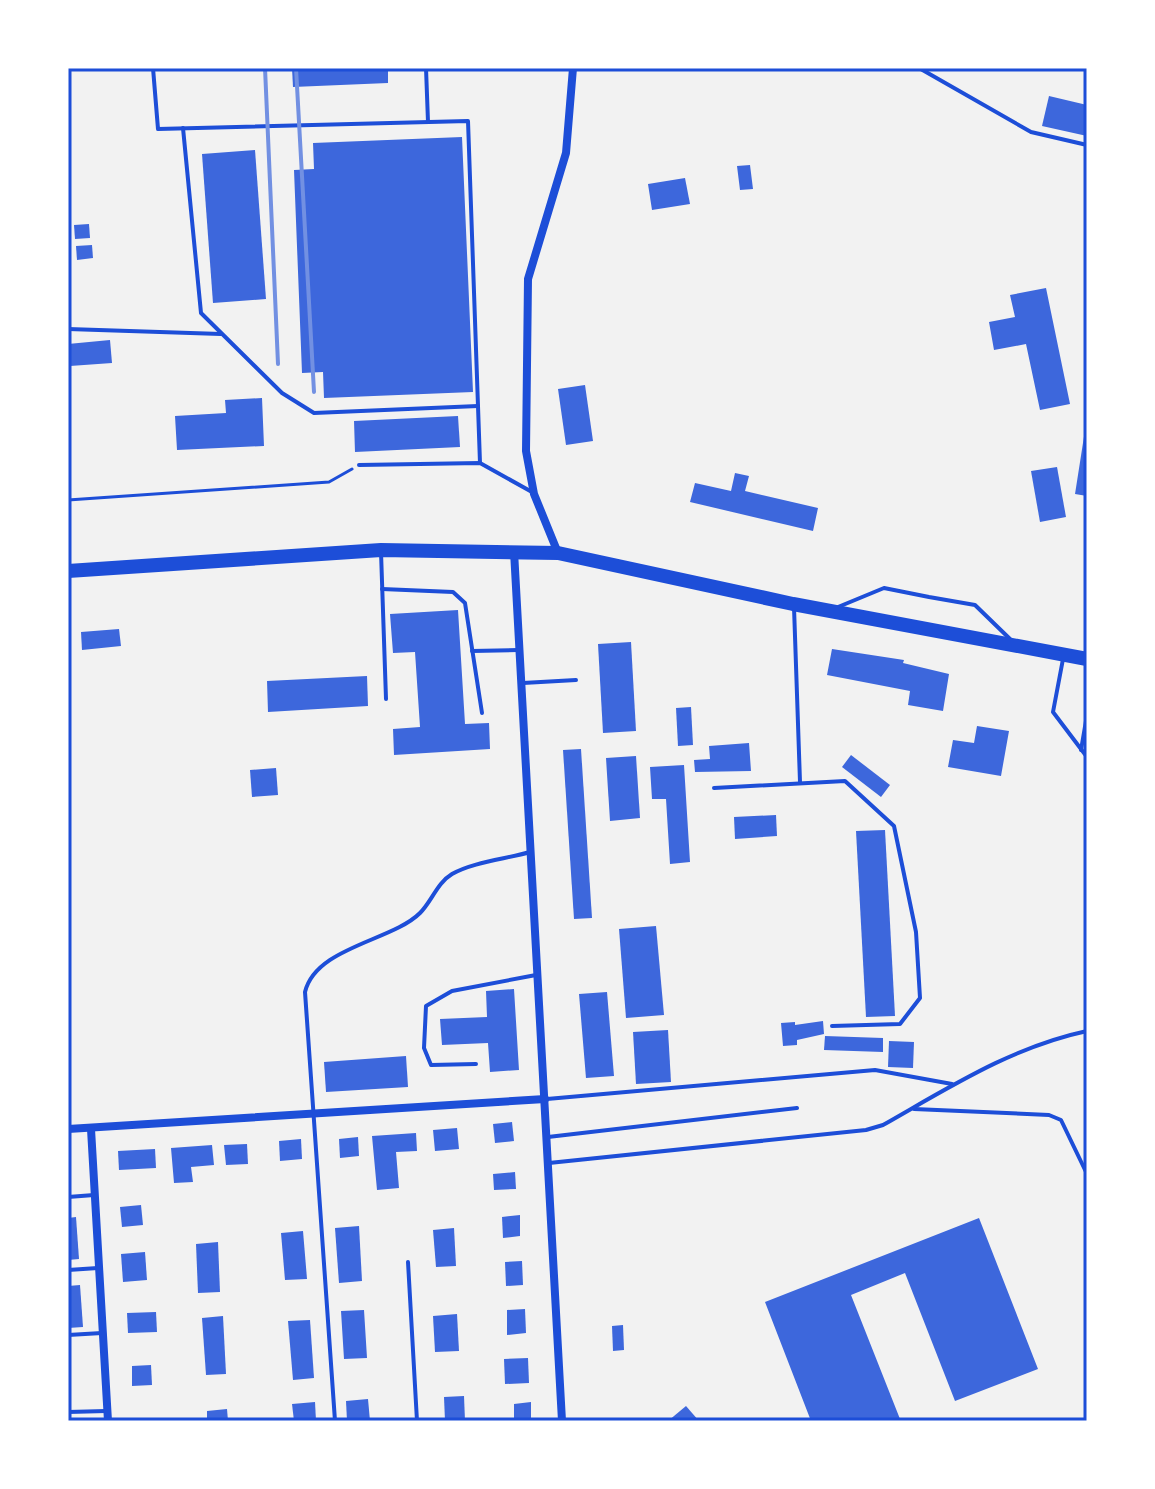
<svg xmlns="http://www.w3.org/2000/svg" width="1155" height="1489" viewBox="0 0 1155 1489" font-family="Rubik,sans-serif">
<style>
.building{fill:#3d67dc}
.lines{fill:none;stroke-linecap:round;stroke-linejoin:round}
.path{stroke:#1d4ed8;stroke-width:3}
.service{stroke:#1d4ed8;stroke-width:4}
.minor{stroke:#1d4ed8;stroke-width:8}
.trunk{stroke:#1d4ed8;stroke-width:14}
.rail{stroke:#7290e2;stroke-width:4}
.neatline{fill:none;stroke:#1d4ed8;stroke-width:3}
</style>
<rect width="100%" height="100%" fill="#f2f2f2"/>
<g class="building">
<path d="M292,68H388V83L293,87Z"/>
<path d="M1049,96L1087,105V136L1042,126Z"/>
<path d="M462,137L473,392L324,398L323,372L302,373L294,170L314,169L313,143Z"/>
<path d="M255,150L266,299L213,303L202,154Z"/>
<path d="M750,165L753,189L740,190L737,166Z"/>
<path d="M685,178L690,204L652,210L648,184Z"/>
<path d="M89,224L90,238L75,239L74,225Z"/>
<path d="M92,245L93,258L77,260L76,246Z"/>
<path d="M1046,288L1070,404L1040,410L1026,344L994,350L989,322L1015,317L1010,295Z"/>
<path d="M110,340L112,363L70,366L68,344Z"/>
<path d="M585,385L593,441L566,445L558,389Z"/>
<path d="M262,398L264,446L177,450L175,416L226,413L225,400Z"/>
<path d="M458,416L460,447L355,452L354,421Z"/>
<path d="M1085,430H1087V496L1075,494Z"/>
<path d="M1057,467L1066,517L1040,522L1031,471Z"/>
<path d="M735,473L749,476L745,491L818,508L813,531L690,502L695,483L731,491Z"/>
<path d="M458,610L465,724L489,723L490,749L394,755L393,729L420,727L415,652L393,653L390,614Z"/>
<path d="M119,629L121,646L82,650L81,632Z"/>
<path d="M631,642L636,731L603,733L598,644Z"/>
<path d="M832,649L904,660L903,663L949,674L943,711L908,705L910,691L827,675Z"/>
<path d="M367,676L368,706L268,712L267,681Z"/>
<path d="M691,707L693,745L678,746L676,708Z"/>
<path d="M977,726L1009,731L1001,776L948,767L953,740L974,743Z"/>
<path d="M749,743L751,771L695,772L694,760L710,759L709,746Z"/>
<path d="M581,749L592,918L574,919L563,750Z"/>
<path d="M851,755L890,785L881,797L842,767Z"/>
<path d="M636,756L640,818L610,821L606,758Z"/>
<path d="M684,765L690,862L670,864L666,799H652L650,767Z"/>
<path d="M276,768L278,795L252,797L250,770Z"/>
<path d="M776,815L777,836L735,839L734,817Z"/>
<path d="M885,830L895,1016L866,1017L856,831Z"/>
<path d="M656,926L664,1015L626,1018L619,929Z"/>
<path d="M514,989L519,1070L490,1072L488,1043L442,1045L440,1019L487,1017L486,991Z"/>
<path d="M607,992L614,1076L586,1078L579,994Z"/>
<path d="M823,1021L824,1034L797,1040V1045L783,1046L781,1023L795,1022V1025Z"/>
<path d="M668,1030L671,1082L636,1084L633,1032Z"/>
<path d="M825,1036L883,1038V1052L824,1050Z"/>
<path d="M889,1041L914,1042L913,1068L888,1067Z"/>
<path d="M406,1056L408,1087L326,1092L324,1062Z"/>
<path d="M512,1122L514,1141L495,1143L493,1124Z"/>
<path d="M457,1128L459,1149L435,1151L433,1130Z"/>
<path d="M416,1133L417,1151L396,1152L399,1188L377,1190L372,1136Z"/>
<path d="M358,1137L359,1156L340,1158L339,1139Z"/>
<path d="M301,1139L302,1159L280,1161L279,1141Z"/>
<path d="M247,1144L248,1164L226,1165L224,1145Z"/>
<path d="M212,1145L214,1165L191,1167L193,1182L174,1183L171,1148Z"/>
<path d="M155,1149L156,1168L119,1170L118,1151Z"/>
<path d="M515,1172L516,1189L494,1190L493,1174Z"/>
<path d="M141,1205L143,1225L122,1227L120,1207Z"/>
<path d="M520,1215V1236L503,1238L502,1217Z"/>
<path d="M76,1217L79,1259L68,1260V1218Z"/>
<path d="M979,1218L1038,1369L955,1401L905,1273L851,1295L900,1419L811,1421L765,1302Z"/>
<path d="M359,1226L362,1281L339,1283L335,1228Z"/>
<path d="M454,1228L456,1266L436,1267L433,1230Z"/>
<path d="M303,1231L307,1279L285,1280L281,1233Z"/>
<path d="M218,1242L220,1292L198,1293L196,1244Z"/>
<path d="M145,1252L147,1280L123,1282L121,1254Z"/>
<path d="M522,1261L523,1285L506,1286L505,1262Z"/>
<path d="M80,1285L83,1327L68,1328V1286Z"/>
<path d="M525,1309L526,1333L507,1335V1310Z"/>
<path d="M364,1310L367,1358L344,1359L341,1311Z"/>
<path d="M156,1312L157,1332L128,1333L127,1313Z"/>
<path d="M457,1314L459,1351L435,1352L433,1316Z"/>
<path d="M223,1316L226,1374L206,1375L202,1318Z"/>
<path d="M310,1320L314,1378L293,1380L288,1321Z"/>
<path d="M623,1325L624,1350L613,1351L612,1326Z"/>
<path d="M528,1358L529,1383L505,1384L504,1359Z"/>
<path d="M151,1365L152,1385L132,1386V1366Z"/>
<path d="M464,1396L465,1421H445L444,1397Z"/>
<path d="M368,1399L370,1421H347L346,1401Z"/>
<path d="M315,1402L316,1421H294L292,1404Z"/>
<path d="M531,1402V1421H514V1404Z"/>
<path d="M686,1406L699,1421H668Z"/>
<path d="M227,1409L228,1421H207V1411Z"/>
</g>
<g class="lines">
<path class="path" d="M68,500L329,482L352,469"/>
<g class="service">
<path d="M153,68L158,129L468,121L480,463"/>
<path d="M426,68L428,122"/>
<path d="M919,68L1031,132L1087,145"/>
<path d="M183,128L201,313L282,393L314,413L478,406"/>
<path d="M68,329L221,334"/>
<path d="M359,465L480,463L532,492"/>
<path d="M381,552L386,699"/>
<path d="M382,589L453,592L465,603L482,713"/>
<path d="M794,607L800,782"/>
<path d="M838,607L884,588L929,597L975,605L1010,639"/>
<path d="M472,651L518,650"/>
<path d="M1063,659L1053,712L1087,757"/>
<path d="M523,683L576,680"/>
<path d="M1081,750L1087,715"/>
<path d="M714,788L845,781L894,826L916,932L920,998L900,1024L832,1026"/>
<path d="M476,1064L431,1065L424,1048L426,1006L452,991L536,975"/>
<path d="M547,1099L875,1070L952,1084"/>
<path d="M914,1109L1049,1115L1061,1120L1087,1174"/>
<path d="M548,1137L797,1108"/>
<path d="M549,1163L866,1130L883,1125C950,1087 1012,1047 1087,1031"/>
<path d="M68,1197L94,1195"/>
<path d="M408,1262L417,1421"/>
<path d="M68,1270L98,1268"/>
<path d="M68,1335L102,1333"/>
<path d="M68,1412L106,1411"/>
<path d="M335,1421L305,992C316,947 392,941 420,913C432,901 437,883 452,874C473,862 506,859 530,852"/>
</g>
<g class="minor">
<path d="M514,551L562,1421"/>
<path d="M558,553L534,494L526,451L528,279L566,153L573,68"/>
<path d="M68,1129L545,1099"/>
<path d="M91,1129L108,1421"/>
</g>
<path class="trunk" d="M68,571L381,550L558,553L793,604L1087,659"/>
<g class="rail">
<path d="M265,68L278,364"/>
<path d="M296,68L314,392"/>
</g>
</g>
<rect width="1155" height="1489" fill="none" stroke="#ffffff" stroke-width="140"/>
<rect x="70" y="70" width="1015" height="1349" class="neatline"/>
</svg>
